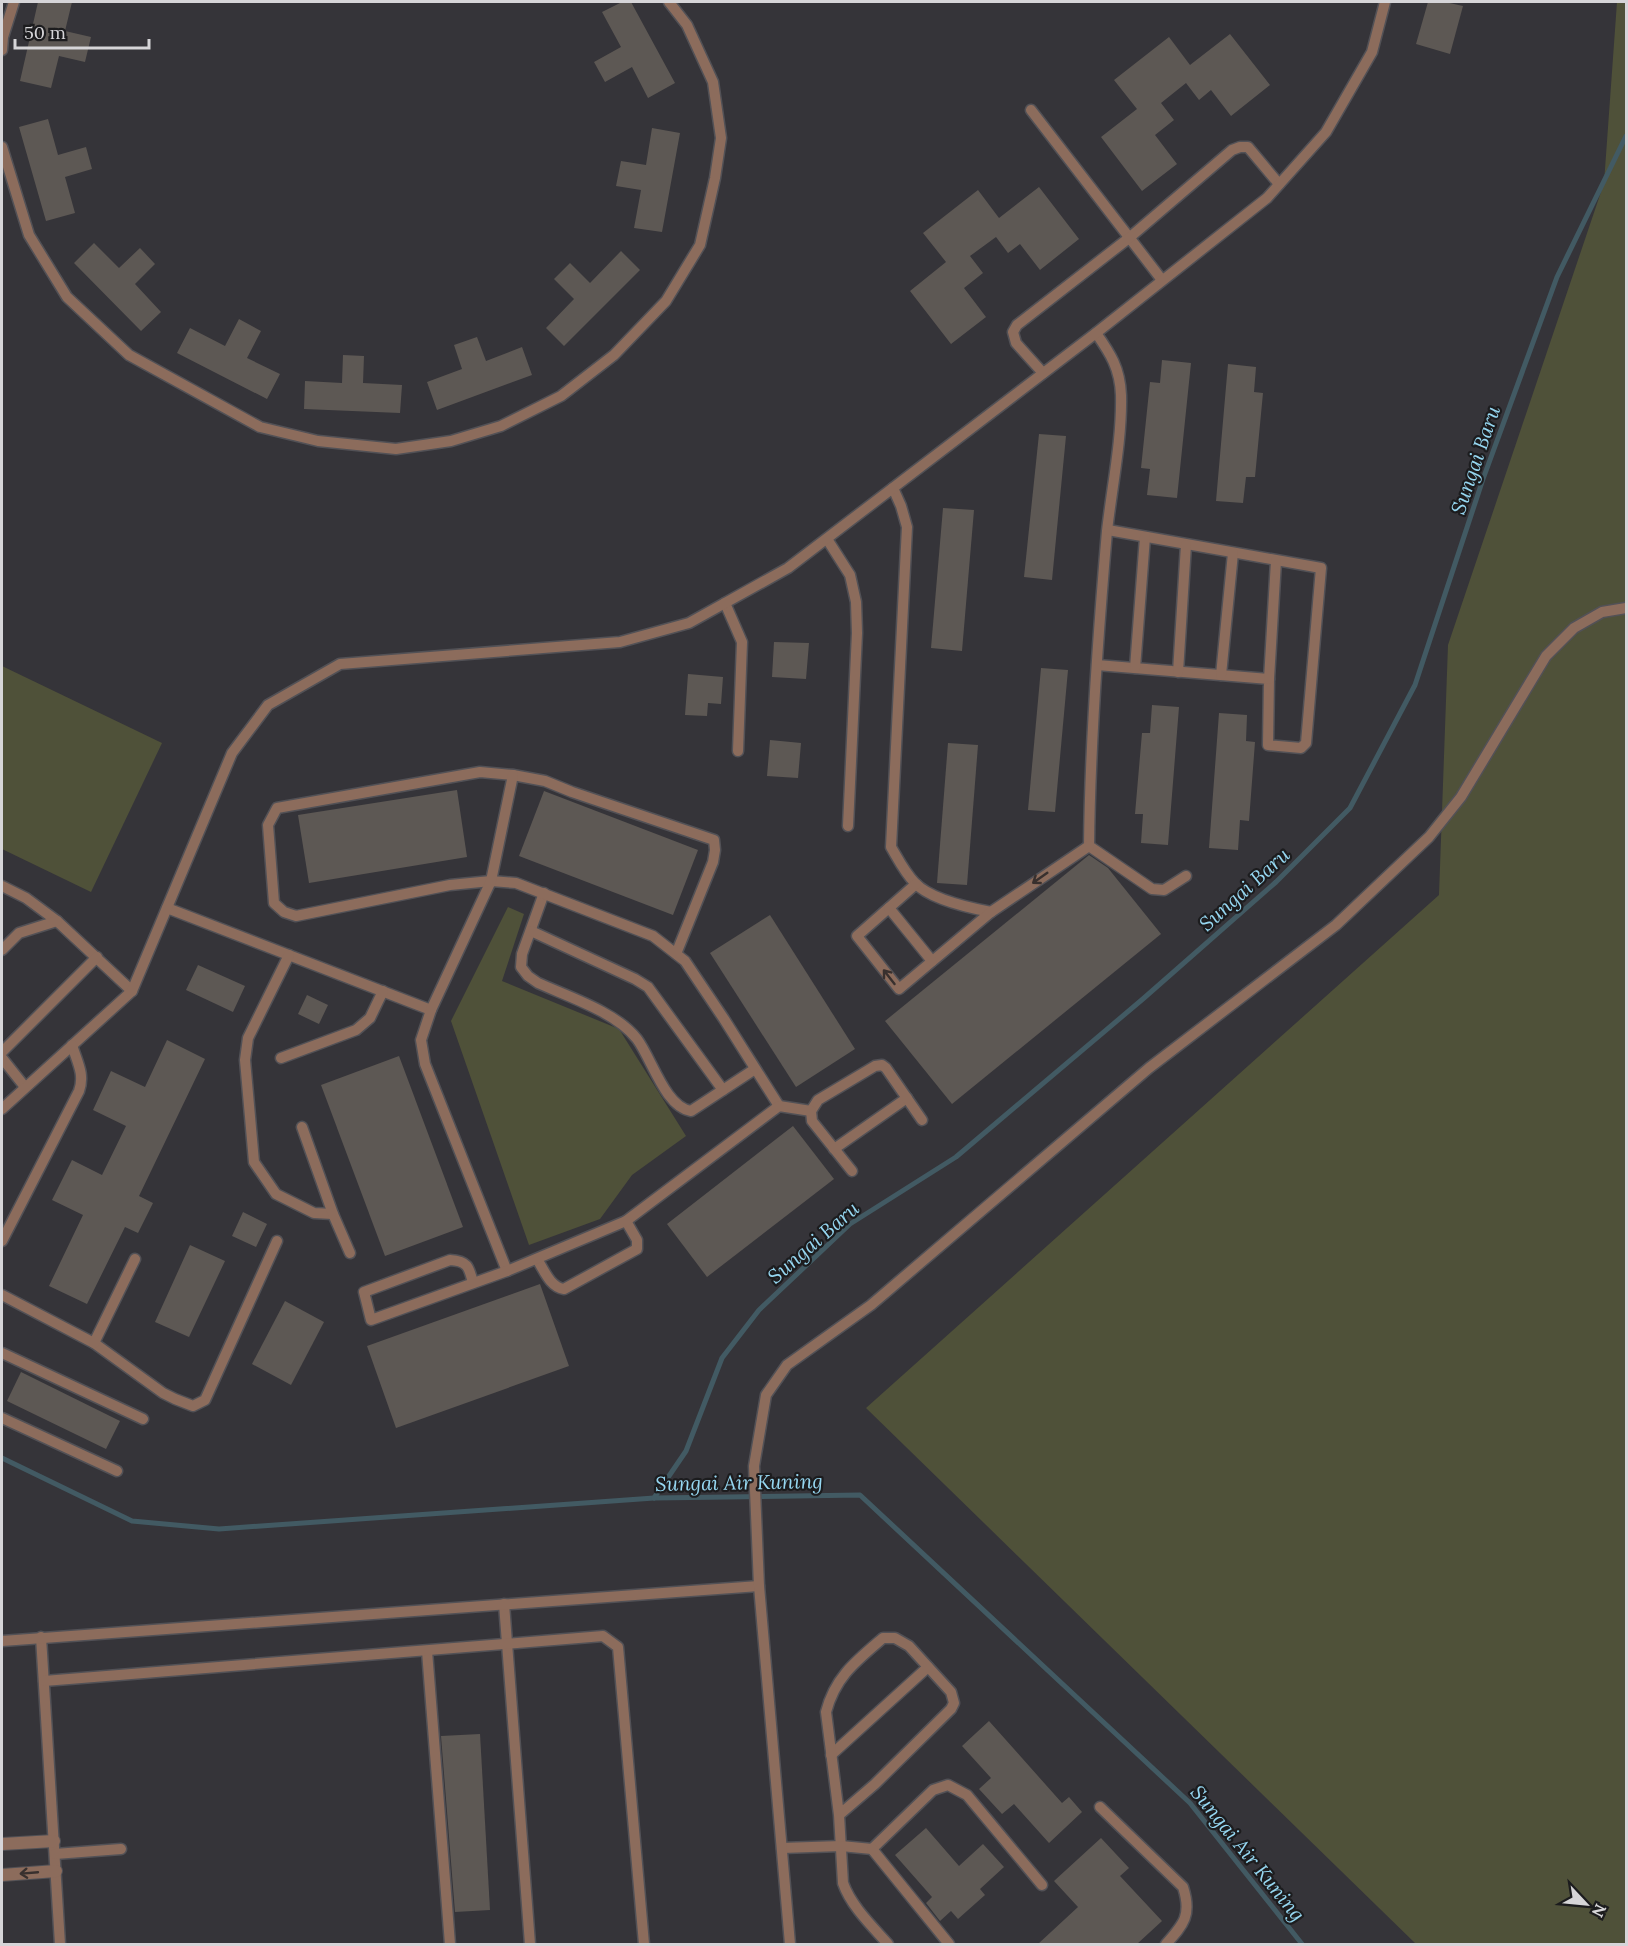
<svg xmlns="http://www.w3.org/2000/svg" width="1628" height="1946" viewBox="0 0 1628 1946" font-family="Lora,serif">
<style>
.green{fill:#4f5139}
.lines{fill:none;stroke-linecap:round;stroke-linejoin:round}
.stream{stroke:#425a63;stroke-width:5}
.building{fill:#5d5854}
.lane-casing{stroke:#525156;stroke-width:13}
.street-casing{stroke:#525156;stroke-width:14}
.lane{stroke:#8c6c5c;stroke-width:10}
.street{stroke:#8c6c5c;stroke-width:12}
.oneway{stroke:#38302e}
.labels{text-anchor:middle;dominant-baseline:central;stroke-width:4.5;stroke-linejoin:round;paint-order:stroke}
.water-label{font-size:20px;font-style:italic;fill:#96d7f1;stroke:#1c1c1e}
</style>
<rect width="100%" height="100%" fill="#353439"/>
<g class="green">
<path d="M1617,2H1626V1944H1416L866,1408L1439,895L1448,645L1604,183Z"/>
<path d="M2,666L162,743L91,892L2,849Z"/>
<path d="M508,907L524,914L502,981L619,1029L686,1136L632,1175L600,1219L529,1245L451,1021Z"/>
</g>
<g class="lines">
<g class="stream">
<path d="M2,1458L132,1521L219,1529L654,1498L860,1495L1190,1803L1302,1944"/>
<path d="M654,1498L686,1451L722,1358L759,1310L850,1224L956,1157L1144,998L1276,882L1350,808L1415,685L1483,479L1557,277L1626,136"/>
</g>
</g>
<g class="building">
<path d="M38,2H72L65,31L91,37L85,62L59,56L51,88L20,81Z"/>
<path d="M622,2H631L675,83L648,98L632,67L605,82L594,62L621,47L602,12Z"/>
<path d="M1428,2H1445L1463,6L1450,54L1416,44Z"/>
<path d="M1230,34L1270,85L1231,116L1211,90L1199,100L1186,83L1161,103L1174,120L1155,135L1177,164L1142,191L1101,137L1137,109L1114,80L1169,37L1190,65Z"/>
<path d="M48,119L58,155L86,147L92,169L65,177L75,213L46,221L19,127Z"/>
<path d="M652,128L680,133L662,232L634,228L641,190L616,186L621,161L646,165Z"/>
<path d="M1039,187L1079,239L1040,270L1020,244L1008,253L996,237L970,256L983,273L964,288L986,317L951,344L910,291L946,262L923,233L978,190L999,218Z"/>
<path d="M94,243L119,268L140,248L155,264L135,284L161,312L141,331L74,263Z"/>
<path d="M621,251L640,270L564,346L546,328L574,299L554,279L570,263L590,283Z"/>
<path d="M239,319L261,331L247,358L280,374L267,399L177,353L190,328L225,346Z"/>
<path d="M477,337L486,361L522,347L532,375L437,410L427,382L462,369L454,345Z"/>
<path d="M343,355L364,356L363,383L402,385L400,413L304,409L305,381L342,383Z"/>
<path d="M1162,360L1191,363L1177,498L1147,495L1150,469L1141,468L1150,382L1160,383Z"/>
<path d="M1228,364L1256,367L1254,392L1263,393L1255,477H1246L1243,503L1216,501Z"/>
<path d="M1039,434L1066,436L1052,580L1024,577Z"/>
<path d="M943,508L974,510L962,651L931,648Z"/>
<path d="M774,642L809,643L806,679L772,677Z"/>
<path d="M1041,668L1068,670L1055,812L1028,810Z"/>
<path d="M688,674L723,677L721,704L708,703L707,716L685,715Z"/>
<path d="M1152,705L1179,707L1168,845L1141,843L1143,814H1135L1142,733H1150Z"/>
<path d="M1219,713L1247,715L1246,741L1255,742L1249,821L1240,820L1238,850L1209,848Z"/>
<path d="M770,740L801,743L798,778L767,776Z"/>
<path d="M948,743L978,745L967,885L937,883Z"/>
<path d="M457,790L467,857L309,883L298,815Z"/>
<path d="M544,791L698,850L673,915L519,856Z"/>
<path d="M1089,855L1108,868L1161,934L952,1104L885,1021Z"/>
<path d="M770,915L855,1049L796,1087L710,953Z"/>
<path d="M198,965L245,986L233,1012L186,990Z"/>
<path d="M307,995L328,1005L319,1024L298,1014Z"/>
<path d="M167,1040L205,1059L139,1196L153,1203L138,1233L125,1227L87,1304L49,1286L83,1215L52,1200L72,1160L102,1175L126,1126L93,1110L111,1071L145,1087Z"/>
<path d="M399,1056L463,1227L385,1256L321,1085Z"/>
<path d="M793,1126L834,1179L707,1277L667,1224Z"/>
<path d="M243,1212L267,1224L256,1247L232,1236Z"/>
<path d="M190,1245L225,1261L189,1337L155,1322Z"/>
<path d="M540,1284L569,1366L396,1428L367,1346Z"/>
<path d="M285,1301L324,1322L291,1385L252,1364Z"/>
<path d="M21,1372L120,1421L106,1449L7,1401Z"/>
<path d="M989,1721L1062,1803L1069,1797L1082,1812L1049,1843L1014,1804L1002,1814L979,1789L991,1778L962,1746Z"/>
<path d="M480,1734L490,1910L455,1912L441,1736Z"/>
<path d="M926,1828L959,1866L983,1844L1004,1867L980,1889L985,1895L958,1919L951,1911L940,1921L926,1903L932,1897L895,1855Z"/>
<path d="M1101,1838L1129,1868L1120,1876L1162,1921L1137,1944H1038L1078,1907L1054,1881Z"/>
</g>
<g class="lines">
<g class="lane-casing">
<g id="lane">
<path d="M2,50L3,37L14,2"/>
<path d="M1031,110L1162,280"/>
<path d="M2,147L29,235L67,297L129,355L260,427L318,441L396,449L451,441L501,426L561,396L614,355L666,301L700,245L715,178L721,138L713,82L687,25L669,2"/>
<path d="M1043,373L1016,343L1013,332L1017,325L1129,238L1232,150L1240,147H1248L1279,184"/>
<path d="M893,488L901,506L907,527L891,847C898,859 905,873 915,883C930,899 970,908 991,912"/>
<path d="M827,539L850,575L856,602L857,633L848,826"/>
<path d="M725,603L742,642L738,751"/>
<path d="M1097,665L1269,679L1268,745L1301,748L1306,743L1321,568L1108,530"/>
<path d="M1135,668L1145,537"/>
<path d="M1178,672L1186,545"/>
<path d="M1221,675L1233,553"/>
<path d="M1269,679L1276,561"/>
<path d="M1089,846C1090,741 1098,635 1107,531C1112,486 1122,440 1121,395C1120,368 1110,353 1096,333"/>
<path d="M1089,846L1152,889L1164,890L1186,876"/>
<path d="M916,884L857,936L899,989L991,912L1089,846"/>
<path d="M2,886L26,898L57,921L132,991"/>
<path d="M544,893L522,954L521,967L528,976L538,983C569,997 616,1012 637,1039C652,1059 665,1107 691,1111L755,1069"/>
<path d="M167,908L431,1010"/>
<path d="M889,908L932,961"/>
<path d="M531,931L635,979L648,987L723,1090"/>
<path d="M2,950L19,933L57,921"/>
<path d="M676,954L713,862L715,850L714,840L572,792L545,781L513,775L480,772L277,808L268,825L274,903L284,912L296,916L450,885L491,881L516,883L653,936L685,961L724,1019L779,1106"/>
<path d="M289,955L248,1038L245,1060L254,1162L276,1194L314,1213L333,1214"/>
<path d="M2,1052L97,957"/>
<path d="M2,1058L25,1087"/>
<path d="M281,1058L356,1030L370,1018L383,991"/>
<path d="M2,1109L132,991L232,753L268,705L340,664L620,642L689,623L788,568L1096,333L1267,198L1326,132L1372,52L1385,2"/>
<path d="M302,1127L333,1214L350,1253"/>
<path d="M834,1149L907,1098"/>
<path d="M852,1171L812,1121L811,1111L818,1100L875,1066L882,1065L886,1068L922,1120"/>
<path d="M2,1241L79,1091C85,1074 77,1062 72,1045"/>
<path d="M537,1259C544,1270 550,1287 564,1289L637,1249V1240L626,1221"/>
<path d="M507,1271L425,1064L421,1040L431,1010L491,881L513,775"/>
<path d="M473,1283C469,1267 468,1261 450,1260L364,1292L371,1320L507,1271L626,1221L779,1106L811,1111"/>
<path d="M2,1295L94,1343L163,1393L175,1399L193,1406L205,1400L277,1241"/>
<path d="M94,1343L135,1259"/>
<path d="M2,1353L143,1419"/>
<path d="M2,1418L117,1471"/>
<path d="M504,1604L530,1944"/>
<path d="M41,1637L60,1944"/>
<path d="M2,1641L759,1586"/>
<path d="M427,1651L450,1944"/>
<path d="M44,1681L603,1636L618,1647L644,1944"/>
<path d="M831,1755L928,1667"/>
<path d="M1100,1807L1183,1887C1192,1915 1184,1924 1166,1944"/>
<path d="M839,1815L875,1784L951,1709L954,1703L951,1692L909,1646L895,1638H883C856,1661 835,1677 826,1712L839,1815L843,1883C851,1906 872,1926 888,1944"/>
<path d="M782,1848L841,1846L872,1849L933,1790L948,1785L967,1795L1042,1885"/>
<path d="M872,1849L949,1944"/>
<path d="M55,1854L121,1849"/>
<path d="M790,1944L759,1586L754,1466L766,1395L787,1365L871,1305L1149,1068L1336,925L1429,837L1461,797L1546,656L1574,628L1602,612L1626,608"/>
</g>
</g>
<g class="street-casing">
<g id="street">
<path d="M2,1844L54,1841"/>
<path d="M2,1875L56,1871"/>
</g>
</g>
<use href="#lane" class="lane"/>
<use href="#street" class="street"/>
</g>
<defs><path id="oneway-shaft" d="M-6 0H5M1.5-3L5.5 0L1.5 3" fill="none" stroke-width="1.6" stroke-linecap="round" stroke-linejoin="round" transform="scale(1.5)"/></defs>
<g class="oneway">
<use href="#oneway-shaft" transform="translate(1040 878) rotate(145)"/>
<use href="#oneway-shaft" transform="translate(889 977) rotate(-128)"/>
<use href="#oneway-shaft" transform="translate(29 1873) rotate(175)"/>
</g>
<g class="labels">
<g class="water-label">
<text transform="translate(1475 460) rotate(-71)">Sungai Baru</text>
<text transform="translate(1244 889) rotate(-42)">Sungai Baru</text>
<text transform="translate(813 1242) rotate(-41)">Sungai Baru</text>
<text transform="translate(739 1482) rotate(-1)">Sungai Air Kuning</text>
<text transform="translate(1248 1853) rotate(51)">Sungai Air Kuning</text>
</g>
</g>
<rect width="1628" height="1946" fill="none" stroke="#d6d5d8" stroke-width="6"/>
<g transform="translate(1586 1904) rotate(116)" stroke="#1c1c1e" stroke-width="4.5" paint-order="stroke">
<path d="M0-4.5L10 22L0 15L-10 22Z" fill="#d6d5d8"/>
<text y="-9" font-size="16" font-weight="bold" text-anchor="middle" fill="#d6d5d8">N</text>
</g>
<path d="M15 39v9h134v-9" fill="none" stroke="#d6d5d8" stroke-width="3"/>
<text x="24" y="39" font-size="18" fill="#d6d5d8" stroke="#1c1c1e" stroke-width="4.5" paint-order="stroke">50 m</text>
</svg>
